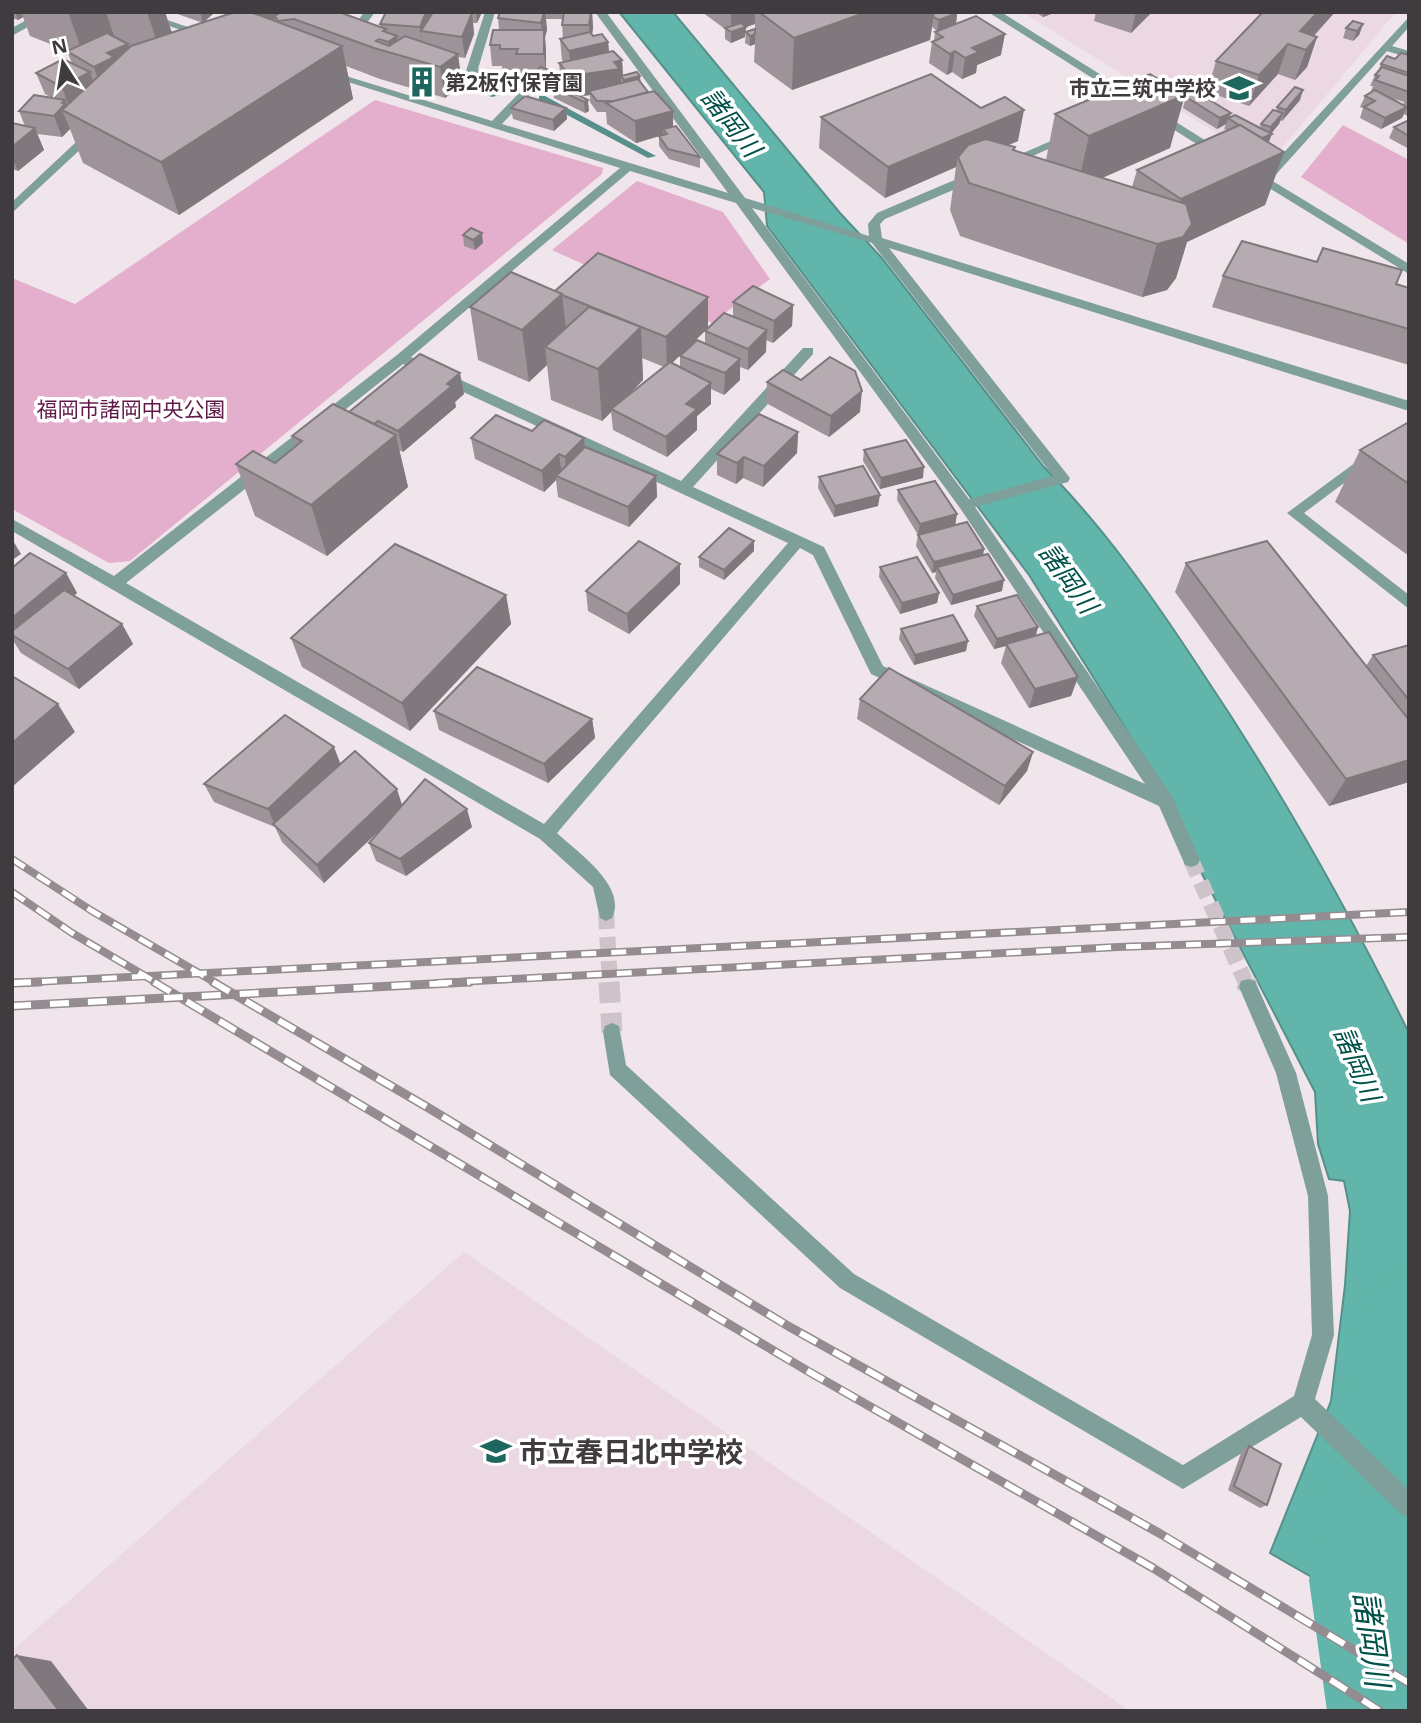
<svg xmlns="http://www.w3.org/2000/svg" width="1421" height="1723" viewBox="0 0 1421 1723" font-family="'Open Sans','Noto Sans JP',sans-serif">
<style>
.built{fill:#ebd8e2}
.green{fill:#e4aecd}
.water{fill:#61b5aa;stroke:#57908a;stroke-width:2}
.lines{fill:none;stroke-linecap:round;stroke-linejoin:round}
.stream{fill:#57908a;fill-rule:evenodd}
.river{fill:#61b5aa;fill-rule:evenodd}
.minor-tunnel-far1{stroke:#cdc3c8;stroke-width:16;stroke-dasharray:16 8;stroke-linecap:butt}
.minor-tunnel{stroke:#cdc3c8;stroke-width:21;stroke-dasharray:21 10;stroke-linecap:butt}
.minor{fill:#7e9f9a;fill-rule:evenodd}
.rail-far1-casing{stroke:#948c91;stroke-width:8}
.rail-casing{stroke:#948c91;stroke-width:9}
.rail-far1{stroke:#fff;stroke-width:5;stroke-dasharray:15;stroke-linecap:butt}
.rail{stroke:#fff;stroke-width:6;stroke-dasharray:19;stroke-linecap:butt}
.wall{fill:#9d9398;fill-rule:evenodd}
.shaded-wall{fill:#7f787c}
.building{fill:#b6abb1;stroke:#7f787c;stroke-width:2}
.labels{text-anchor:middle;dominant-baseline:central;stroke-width:7;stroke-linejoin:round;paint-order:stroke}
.far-poi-label{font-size:21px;font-weight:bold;fill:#403b3e;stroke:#fff;text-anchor:start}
.far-park-label{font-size:21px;fill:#5f1a48;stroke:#fff}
.water-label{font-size:26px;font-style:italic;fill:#025149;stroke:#fff}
.near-poi-label{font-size:28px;font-weight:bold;fill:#403b3e;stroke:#fff;text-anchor:start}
.near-water-label{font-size:32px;font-style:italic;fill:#025149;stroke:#fff}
</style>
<rect width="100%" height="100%" fill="#f0e5eb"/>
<g class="built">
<path d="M1022,12H1396L1268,165Z"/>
<path d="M464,1252L1130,1711H12V1651Z"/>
</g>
<g class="green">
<path d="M375,100L603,168L602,174L130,561L109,563L12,509V278L75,304Z"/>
<path d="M1343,125L1409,160V244L1301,177Z"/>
<path d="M637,181L723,212L770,279L712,323L552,250Z"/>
</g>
<path class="water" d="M619,12H673L840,213L881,257L1044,467C1104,527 1154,599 1200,669C1278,785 1347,907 1409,1033V1633L1270,1553L1331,1401L1345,1285L1350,1211L1344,1181L1329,1179L1318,1144L1315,1092L1132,739L1029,575L767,226L764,192Z"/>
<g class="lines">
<g class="stream">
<path d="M441,73H447L500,95L492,97L441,77Z"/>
<path d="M539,96H545L656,156L648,158L539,100Z"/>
</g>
<path class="river" d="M1409,1270V1711H1327L1309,1580L1359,1320L1374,1285Z"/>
<g class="minor-tunnel-far1">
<path d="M1191,860L1246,983"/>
<path d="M606,913L610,983"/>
</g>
<g class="minor-tunnel">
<path d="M609,982L612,1032"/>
<path d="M1246,982L1248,987"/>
</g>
<g class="minor">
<path d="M41,12H54L12,36V28Z"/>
<path d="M127,12H144L211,35L202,37Z"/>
<path d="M364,12H375L361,31H353L340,25L345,22L355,25Z"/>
<path d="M485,12H495L478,69L533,91L502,124L728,193L595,12H606L745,198L869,236L868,224L877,213L971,173H979V179L885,219L880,224L882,238L1409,401V411L889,248L1070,478L1068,482L975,507L1172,796L1200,860L1197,865L1191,867L1185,865L1159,806L871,674L813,555L800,548L557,833C577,852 628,886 612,918L606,921L600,918L593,887L540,839L12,531V519L114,576L397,355L620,168L323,74L333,72L492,121L520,92L466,71ZM630,171L736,203L960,508L1145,784L883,666L824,547L693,487L813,354V348H803L681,481L411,357ZM752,208L872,243L1053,476L969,499ZM403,364L788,543L544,824L126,583Z"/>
<path d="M988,12H1001L1227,154L1217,157Z"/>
<path d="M1409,17V27L1392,46L1409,51V58L1387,51L1271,180L1409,264V274L1248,175L1254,171L1263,175Z"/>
<path d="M89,130L99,132L12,213V202Z"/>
<path d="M1069,133L1073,134V138L1008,167L998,164Z"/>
<path d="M1367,454L1372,456V462L1304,513L1409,595V609L1287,513Z"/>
<path d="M1248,979L1255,981L1296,1073L1328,1196L1334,1335L1315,1399L1409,1490V1517L1401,1514L1301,1417L1183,1489L840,1288L610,1075L603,1032L605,1026L612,1023L619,1026L626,1065L854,1274L1183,1465L1294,1396L1312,1335L1308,1196L1276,1073L1239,987L1241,981Z"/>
</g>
<g class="rail-far1-casing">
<g id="rail-far1">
<path d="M12,859L92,911L216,983"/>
<path d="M12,892L72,933L157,983"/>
<path d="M12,983L1409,912"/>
<path d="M437,983L1118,947L1409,937"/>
</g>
</g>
<g class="rail-casing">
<g id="rail">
<path d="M154,982L806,1370L1153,1568L1380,1711"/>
<path d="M213,982L427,1107L788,1326L1159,1533L1409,1683"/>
<path d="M12,983L40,982"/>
<path d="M12,1006L470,982"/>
</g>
</g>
<use href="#rail-far1" class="rail-far1"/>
<use href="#rail" class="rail"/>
</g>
<g class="wall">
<path d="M12,12H165L172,33L203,23L172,12H215L203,23L235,12L381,27L380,24L386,12H482L477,23H473L474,34L465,58L458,57L462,85L445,98L380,79L346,66L353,99L179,215L83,163L70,129L62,137L37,134L44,150L18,171L12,169V123L25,126L19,111L52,98L45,94L36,73L72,63L67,51H68L30,36L23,17L18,20L12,18Z"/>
<path d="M500,12H592L593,28L592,35L608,42L609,52L622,60L623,76L641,83L648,92L673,111V127L700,157V168L669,159L659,146V136L636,143L607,124L606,112H597L590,102V95L581,96L589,111L585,113L554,98L553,87L564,88L561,84L559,63L564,62L562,60L560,39H563L562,25L563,19H546L547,30L545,37L546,51V69L553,82L547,87L536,83L535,75H519L518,70H502V66H492L490,45L499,30L498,18Z"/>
<path d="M702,12H955L957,13L956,24L937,31L932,27L930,40L792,90L754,62L755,44L750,46L745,43L746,32L755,29V24L746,27L745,37L731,43L725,39V29Z"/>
<path d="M1035,12H1052L1051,14L1043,17Z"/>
<path d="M1096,12H1152L1131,33L1094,21Z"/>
<path d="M1261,12H1335L1314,36L1317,37L1307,67L1295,80L1278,74L1249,106L1207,92L1216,61L1261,14Z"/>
<path d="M1363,24L1359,35L1353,41L1343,38L1346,28Z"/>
<path d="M935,32L1001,55L977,65L976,73L962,79L952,72L947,75L929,63L932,42L934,41Z"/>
<path d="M1409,55V117L1404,114L1402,118L1381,129L1360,118L1363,108L1360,107L1365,96L1373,92L1371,91L1373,86H1370L1375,75L1378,71L1381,64ZM1387,97L1404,102L1403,105Z"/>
<path d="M1186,97L1229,118L1260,128L1261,124L1276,111L1277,107L1300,100L1282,121L1281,120L1279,124L1271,133L1269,142L1284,152L1265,205L1187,242L1176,278L1167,290L1142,297L960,236L950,210L956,167L885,198L819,148L821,117L1018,141L1008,145L1015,147L1014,150L1046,160L1055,114L1170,148L1102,178L1132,187L1137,170L1227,130L1224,129L1226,124L1217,129L1183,108Z"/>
<path d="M511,108H566L567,119L554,131L513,119Z"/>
<path d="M1409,120V149L1389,138L1394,127Z"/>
<path d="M463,235L483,243L475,250L464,246Z"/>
<path d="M1223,276L1396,284L1409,288V365L1212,307Z"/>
<path d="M555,291L708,297V328L672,363L680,367V356L705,343V331L733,317V302L793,305L792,326L773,343L766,340V352L748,370L740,367V380L724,395L711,389V404L697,416V430L667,457L613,430L611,412L602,421L551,400L547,365L529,382L478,360L470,307ZM642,358L664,367L628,395L643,380Z"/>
<path d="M767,382L860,412L829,437L766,403Z"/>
<path d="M464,394L455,402L456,407L403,452L399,450L408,487L327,556L255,516L236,464L275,463L296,446L292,436L349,412Z"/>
<path d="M1409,422V556L1335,502L1360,450Z"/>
<path d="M532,431L584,438L585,447L656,476L657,497L629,527L558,497L556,480L544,492L475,459L471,438Z"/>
<path d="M798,432L797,453L763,487L743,478L736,484L717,475V454Z"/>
<path d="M864,450L923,478L880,489L863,461Z"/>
<path d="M819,477L878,506L834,517L818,488Z"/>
<path d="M898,490L957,514L955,525L918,535L897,500Z"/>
<path d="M918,535L984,549L983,555L1002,591L951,605L935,578L936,572L932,573L916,546Z"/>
<path d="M754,541V551L724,580L699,567V557Z"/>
<path d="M1186,563L1366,666L1373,655L1409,645V782L1329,806L1175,592Z"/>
<path d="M880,567L939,593L937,603L900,614L879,577Z"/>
<path d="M12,568L66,573L77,593L74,596L122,624L133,644L79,689L21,653L12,639Z"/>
<path d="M680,584L629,634L588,611L586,591Z"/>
<path d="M506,595L511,624L410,731L302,667L291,638Z"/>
<path d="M977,606L1038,627L1036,635L1078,677L1071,696L1029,708L1001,663L1006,646L994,649L974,616Z"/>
<path d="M901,629L966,651L914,665L899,639Z"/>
<path d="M860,699L1033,752L1027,771L999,805L857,719Z"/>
<path d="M434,711L592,719L595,738L548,783L439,730Z"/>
<path d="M341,763L402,805L472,827L406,876L376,861L369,843L388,822L324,883L282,842L275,827L214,802L204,784Z"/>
<path d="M1249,1446L1267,1505L1260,1508L1228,1490L1242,1450Z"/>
</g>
<g class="shaded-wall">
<path d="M15,12H21L23,17L18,20Z"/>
<path d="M68,12H106L116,42L84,57Z"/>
<path d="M147,12H165L176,46L162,57Z"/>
<path d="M200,12H215L203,23Z"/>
<path d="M264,12H284L275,16L276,18L245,34L242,23Z"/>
<path d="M426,12H437L421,31L423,47L420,27Z"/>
<path d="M476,12H482L477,23Z"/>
<path d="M544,12H545L547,30L545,37L546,51V75L541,23Z"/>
<path d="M591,12H592L593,28L590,46L608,42L610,63L571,72L569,51L590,46L589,25Z"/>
<path d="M731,12H755V24L746,27L745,37L731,43Z"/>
<path d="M867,12H934L930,40L792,90L794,38Z"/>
<path d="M1044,12H1052L1051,14L1043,17Z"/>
<path d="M1136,12H1152L1131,33Z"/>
<path d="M1318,12H1335L1302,48L1300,31Z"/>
<path d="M472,13L474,34L465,58L462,37Z"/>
<path d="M957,13L956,24L937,31L939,20Z"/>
<path d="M1363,24L1359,35L1353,41L1357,31Z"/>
<path d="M386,29L389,42L397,36L400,56L390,53L388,42L383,31Z"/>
<path d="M755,34V44L750,46V36Z"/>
<path d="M1005,34L1001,55L977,65L976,73L962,79L965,58L972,48Z"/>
<path d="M1317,37L1307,67L1295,80L1306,50Z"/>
<path d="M128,44L135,65L101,88L94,67L107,53Z"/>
<path d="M1288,44L1278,74L1249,106L1259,75Z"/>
<path d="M342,46L353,99L179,215L161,162Z"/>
<path d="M955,51L952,72L947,75L950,54Z"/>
<path d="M458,54L462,85L445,98L440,67Z"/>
<path d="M622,60L623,79L621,76V90L589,91L590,95L574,97L572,96L570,76Z"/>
<path d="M552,71L553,82L547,87L546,76Z"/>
<path d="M90,72L97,93L70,109L62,87Z"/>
<path d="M640,76L641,87L624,91V80Z"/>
<path d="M1303,90L1300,100L1282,121L1286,110Z"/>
<path d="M1185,95L1170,148L1077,189L1089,136Z"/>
<path d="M65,100L71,115L62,110L70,129L62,137L54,116Z"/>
<path d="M588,100L589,111L585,113L584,102Z"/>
<path d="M1407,107L1402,118L1381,129L1385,118Z"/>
<path d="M566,108L567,119L554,131L553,120Z"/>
<path d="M1024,110L1018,141L961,165L958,157L956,167L885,198L888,167Z"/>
<path d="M673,111V132L663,129V135L636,143L635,121Z"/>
<path d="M1231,113L1226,124L1217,129L1220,118Z"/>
<path d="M1283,113L1279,124L1271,134H1272L1268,144L1261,139L1268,135L1271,127Z"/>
<path d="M35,128L44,150L18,171L12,157V147Z"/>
<path d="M1284,152L1265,205L1187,242L1176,278L1167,290L1142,297L1157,244L1168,241L1181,199Z"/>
<path d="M482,233L483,243L475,250L473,240Z"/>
<path d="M562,294L568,347H545L547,365L529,382L522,330Z"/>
<path d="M708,297V328L667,368L666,337Z"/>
<path d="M793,305L792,326L773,343L774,321Z"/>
<path d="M641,327L643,380L614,410L611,409V412L602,421L598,369Z"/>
<path d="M767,330L766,352L748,370V349Z"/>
<path d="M740,359V380L724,395L725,373Z"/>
<path d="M460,373L464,394L455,402L456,407L403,452L398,431L447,384Z"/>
<path d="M711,383V404L697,416V430L667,457L666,437L686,404Z"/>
<path d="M862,391L860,412L829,437L831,416Z"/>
<path d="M798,432L797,453L763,487L764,466Z"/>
<path d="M396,435L408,487L327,556L311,505Z"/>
<path d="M584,438L586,459L567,478L565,457Z"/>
<path d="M559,454L562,475L556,476V480L544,492L542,471Z"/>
<path d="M744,457L743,478L736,484L737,463Z"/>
<path d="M924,467L923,478L880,489L881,478Z"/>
<path d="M656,476L657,497L629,527L628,507Z"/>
<path d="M880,495L878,506L834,517L835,506Z"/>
<path d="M957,514L955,525L918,535L920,524Z"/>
<path d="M12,539L21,554L12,560Z"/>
<path d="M754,541V551L724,580V570Z"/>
<path d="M984,549L982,560L937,567L936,572L932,573L934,562Z"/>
<path d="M680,564V584L629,634L627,614Z"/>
<path d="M66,573L77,593L22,639L12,623V618Z"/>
<path d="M1004,580L1002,591L951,605L953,595Z"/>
<path d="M939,593L937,603L900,614L902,603Z"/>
<path d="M506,595L511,624L410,731L402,703Z"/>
<path d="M122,624L133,644L79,689L68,669Z"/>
<path d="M1038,627L1035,637L1006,644V646L994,649L997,639Z"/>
<path d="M968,641L966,651L914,665L915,655Z"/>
<path d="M1078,677L1071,696L1029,708L1035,689Z"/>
<path d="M58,704L75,732L12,787V743Z"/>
<path d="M592,719L595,738L548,783L544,764Z"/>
<path d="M334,747L341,765L276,827L268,809Z"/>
<path d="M1033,752L1027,771L999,805L1005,786Z"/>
<path d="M1409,760V782L1329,806L1346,779Z"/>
<path d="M397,789L403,808L324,883L317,865Z"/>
<path d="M467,809L472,827L406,876L400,859Z"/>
<path d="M17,1655L51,1661L89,1711H59Z"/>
</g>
<g class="building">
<path d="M235,12H251L342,46L161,162L62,110L131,46Z"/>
<path d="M251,12H264L259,15Z"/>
<path d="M281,12H339L386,29L383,31L397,36L388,42L379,39L376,41L389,46L405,36L458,54L440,67L374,48L294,19L278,21L275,16Z"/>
<path d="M386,12H426L420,27L380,24Z"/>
<path d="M433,12H457L472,13L462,37L421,31Z"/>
<path d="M500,12H544L541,23L498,18Z"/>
<path d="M564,12H591L589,25H562Z"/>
<path d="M759,12H867L794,38Z"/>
<path d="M934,12H955L957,13L939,20L933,17Z"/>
<path d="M1263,12H1318L1300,31L1317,37L1306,50L1288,44L1259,75L1216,61Z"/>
<path d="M976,16L1005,34L972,48L979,52L965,58L955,51L950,54L932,42L943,37L935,32Z"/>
<path d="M1353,21L1363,24L1357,31L1346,28Z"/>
<path d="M741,23L746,27L731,32L725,28Z"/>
<path d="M755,29V34L750,36L746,32Z"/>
<path d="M493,30H544V54H516L518,49H500V45H490Z"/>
<path d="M590,32L593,36L602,34L608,42L569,51L560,39Z"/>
<path d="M107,33L128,44L107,53L114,57L94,67L67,51Z"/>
<path d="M613,51L622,60L614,62L620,69L570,76L559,63Z"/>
<path d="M1401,53L1409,55V73L1381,64L1387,56L1395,59Z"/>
<path d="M63,59L90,72L62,87L36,73Z"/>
<path d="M541,67L552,71L546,76L535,72Z"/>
<path d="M1382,67L1409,76V92L1375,80L1379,76L1375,75Z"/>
<path d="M637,72L640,76L624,80L621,76Z"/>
<path d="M931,74L981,108L1005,97L1024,110L888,167L821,117Z"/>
<path d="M1150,74L1185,95L1089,136L1055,114Z"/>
<path d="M638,79L648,92L615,101H597L589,91Z"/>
<path d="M557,85L588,100L584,102L553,87Z"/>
<path d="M1295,87L1303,90L1286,110L1277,107Z"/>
<path d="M1375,90L1407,107L1385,118L1364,107L1375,101L1365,96Z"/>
<path d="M654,91L673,111L635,121L606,103Z"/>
<path d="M1197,92L1231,113L1220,118L1186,97Z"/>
<path d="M34,95L65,100L62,103L65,104L54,116L19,111Z"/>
<path d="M525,96L566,108L553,120L511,108Z"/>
<path d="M1273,110L1283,113L1271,127L1261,124Z"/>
<path d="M1235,115L1272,134L1262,138L1240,125H1239L1228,118Z"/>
<path d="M1409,120V136L1394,127Z"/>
<path d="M12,123L35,128L12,147Z"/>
<path d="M1240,125L1284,152L1181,199L1137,170Z"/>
<path d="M676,126L700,157L668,149L659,136L667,134L663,129Z"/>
<path d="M986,139L1015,147L1013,150L1186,204L1192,224L1183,237L1157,244L969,183L958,157L968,145Z"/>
<path d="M471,228L482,233L473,240L463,235Z"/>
<path d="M1242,241L1317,262L1323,248L1402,270L1396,284L1409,288V329L1223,276Z"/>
<path d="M598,253L708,297L666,337L562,295V294L555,291Z"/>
<path d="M511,272L562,294L522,330L470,307Z"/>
<path d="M753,286L793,305L774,321L733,302Z"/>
<path d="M589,307L641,327L598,369L545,347Z"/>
<path d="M724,313L767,330L748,349L705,331Z"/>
<path d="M697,340L740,359L725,373L680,356Z"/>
<path d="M420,354L460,373L447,384L452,386L398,431L378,421L374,424L349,412Z"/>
<path d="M830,357L855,371L862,391L831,416L767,382L783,370L801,380Z"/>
<path d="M670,362L711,383L686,404L697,409L666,437L611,409Z"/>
<path d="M333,404L396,435L311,505L236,464L253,451L275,463L302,441L292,436Z"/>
<path d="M759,414L798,432L764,466L744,457L737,463L717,454Z"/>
<path d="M496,415L532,431L544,420L584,438L565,457L559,454L542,471L471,438Z"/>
<path d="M1409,422V484L1360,450Z"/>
<path d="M906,440L924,467L881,478L864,450Z"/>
<path d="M585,447L656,476L628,507L556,476Z"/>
<path d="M863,466L880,495L835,506L819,477Z"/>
<path d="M935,481L957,514L920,524L898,490Z"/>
<path d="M967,522L984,549L934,562L918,535Z"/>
<path d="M729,528L754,541L724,570L699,557Z"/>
<path d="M639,541L680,564L627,614L586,591Z"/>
<path d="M1267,541L1409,720V760L1346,779L1186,563Z"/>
<path d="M395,544L506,595L402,703L291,638Z"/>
<path d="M30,553L66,573L12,618V568Z"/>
<path d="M988,554L1004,580L953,595L937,567Z"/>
<path d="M917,557L939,593L902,603L880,567Z"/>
<path d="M64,590L122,624L68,669L12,635V631Z"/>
<path d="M1017,595L1038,627L997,639L977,606Z"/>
<path d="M953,615L968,641L915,655L901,629Z"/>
<path d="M1049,632L1078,677L1035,689L1006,644Z"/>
<path d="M1409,645V700L1373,655Z"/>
<path d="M477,667L592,719L544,764L434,711Z"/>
<path d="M889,668L1033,752L1005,786L860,699Z"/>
<path d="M12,676L58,704L12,743Z"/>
<path d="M285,715L334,747L268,809L204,784Z"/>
<path d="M355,751L397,789L317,865L273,824Z"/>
<path d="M425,779L467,809L400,859L369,843Z"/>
<path d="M1249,1446L1281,1464L1267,1505L1234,1486Z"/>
<path d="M17,1655L59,1711H12V1660Z"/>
</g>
<defs>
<g id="building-bare" transform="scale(2.415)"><path d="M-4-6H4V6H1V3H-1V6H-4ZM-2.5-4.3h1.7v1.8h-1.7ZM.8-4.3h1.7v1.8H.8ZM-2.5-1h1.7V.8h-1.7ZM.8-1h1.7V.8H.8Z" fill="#1d675f" stroke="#fff" stroke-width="2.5" paint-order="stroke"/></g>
<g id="school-bare" transform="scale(2.415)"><path d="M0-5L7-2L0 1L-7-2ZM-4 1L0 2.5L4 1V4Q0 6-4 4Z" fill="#1d675f" stroke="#fff" stroke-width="2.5" paint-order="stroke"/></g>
</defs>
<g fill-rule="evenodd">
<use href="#building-bare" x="422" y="82"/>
<use href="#school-bare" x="1239" y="88"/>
<use href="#school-bare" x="496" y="1451"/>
</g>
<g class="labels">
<g class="far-poi-label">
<text x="445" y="82">第2板付保育園</text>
<text x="1216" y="88" text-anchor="end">市立三筑中学校</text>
</g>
<g class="far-park-label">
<text x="131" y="409">福岡市諸岡中央公園</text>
</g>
<g class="water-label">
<text transform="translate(732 122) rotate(52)">諸岡川</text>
<text transform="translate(1069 578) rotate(54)">諸岡川</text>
<text transform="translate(1358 1064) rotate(67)">諸岡川</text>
</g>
<g class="near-poi-label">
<text x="519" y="1451">市立春日北中学校</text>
</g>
<g class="near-water-label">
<text transform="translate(1373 1639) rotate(82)">諸岡川</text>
</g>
</g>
<rect width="1421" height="1723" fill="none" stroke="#403b3e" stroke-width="28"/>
<g transform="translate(63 63) rotate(348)" stroke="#ffffff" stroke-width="5" paint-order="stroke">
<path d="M0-5L12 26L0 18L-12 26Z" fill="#403b3e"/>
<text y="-10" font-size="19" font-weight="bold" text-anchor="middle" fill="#403b3e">N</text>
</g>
</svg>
